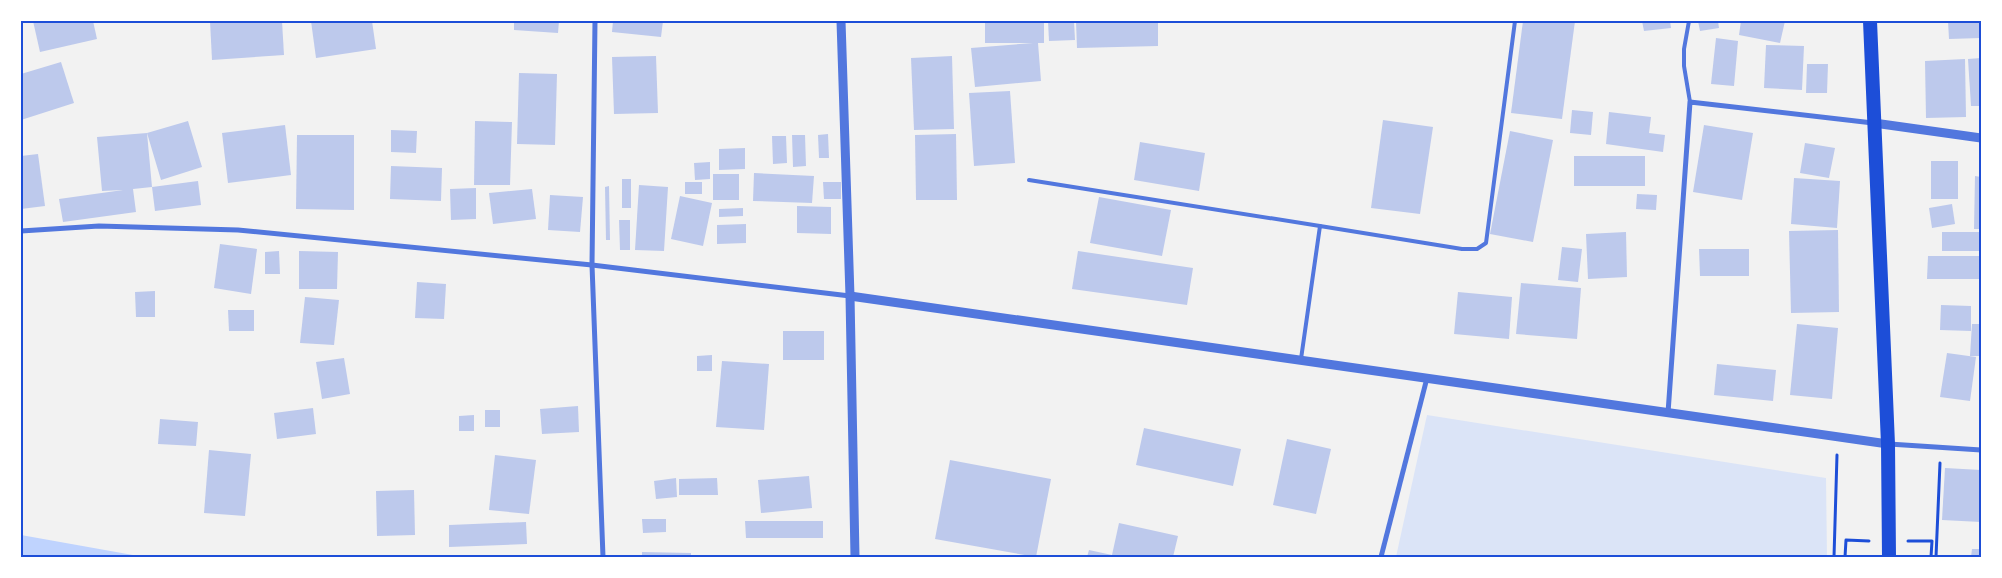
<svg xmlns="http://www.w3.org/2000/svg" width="2002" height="578" viewBox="0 0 2002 578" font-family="Helvetica,sans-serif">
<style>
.green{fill:#dbe4f7}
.water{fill:#bfd3fe}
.building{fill:#bdc9ec}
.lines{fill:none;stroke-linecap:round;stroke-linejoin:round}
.path{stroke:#1d4ed8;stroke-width:3}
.service{stroke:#5277de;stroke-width:4}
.minor{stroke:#5277de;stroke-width:5}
.tertiary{stroke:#5277de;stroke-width:9}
.trunk{stroke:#1d4ed8;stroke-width:14}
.neatline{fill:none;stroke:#1d4ed8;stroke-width:2}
</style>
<rect width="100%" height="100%" fill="#f2f2f2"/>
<path class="green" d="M1427,415L1826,478L1827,557H1396Z"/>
<path class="water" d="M21,535L144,557H21Z"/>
<g class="building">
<path d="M33,21H93L97,39L40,52Z"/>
<path d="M210,21H282L284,55L212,60Z"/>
<path d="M311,21H372L376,49L316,58Z"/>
<path d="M514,21H559L558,33L514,30Z"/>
<path d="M613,21H663L661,37L612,32Z"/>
<path d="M985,21H1044V43H1038L1041,81L975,87L971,48L1033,43H985Z"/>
<path d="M1048,21H1074L1075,40L1049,41Z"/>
<path d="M1076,21H1158V46L1077,48Z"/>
<path d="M1523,21H1575L1562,119L1511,113Z"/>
<path d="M1642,21H1670L1671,28L1644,31Z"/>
<path d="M1698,21H1718L1719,28L1700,31Z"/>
<path d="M1741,21H1785L1780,43L1739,35Z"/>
<path d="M1948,21H1981V38L1949,39Z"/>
<path d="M1716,38L1738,41L1734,86L1711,84Z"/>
<path d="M1766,45L1804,46L1802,90L1764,88Z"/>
<path d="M656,56L658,113L614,114L612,57Z"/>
<path d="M952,56L954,129L914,130L911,58Z"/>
<path d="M1981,58V106H1971L1968,59Z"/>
<path d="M1965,59L1966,117L1926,118L1925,61Z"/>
<path d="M61,62L74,103L21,120V74Z"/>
<path d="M1807,64H1828L1827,93H1806Z"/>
<path d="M519,73L557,74L555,145L517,144Z"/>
<path d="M1010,91L1015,163L974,166L969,93Z"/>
<path d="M1572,110L1593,112L1591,135L1570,133Z"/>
<path d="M1609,112L1651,117L1649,133L1665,135L1663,152L1606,144Z"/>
<path d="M1383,120L1433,127L1420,214L1371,208Z"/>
<path d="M188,121L202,167L161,180L147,133L152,187L133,189L136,212L63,222L59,199L123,190L102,191L97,137L147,133Z"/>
<path d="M475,121L512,122L510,185H474Z"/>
<path d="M285,125L291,175L228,183L222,133Z"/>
<path d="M1704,125L1753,133L1742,200L1693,192Z"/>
<path d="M391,130L417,131L416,153L391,152Z"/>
<path d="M1510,131L1553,140L1533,242L1490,234Z"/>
<path d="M828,134L829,158H819L818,135Z"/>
<path d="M956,134L957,200H916L915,135Z"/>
<path d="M297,135H354V210L296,209Z"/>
<path d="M792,135H805L806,166L793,167Z"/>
<path d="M772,136H786L787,163L773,164Z"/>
<path d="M1140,142L1205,153L1199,191L1134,180Z"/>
<path d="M1805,143L1835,148L1829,178L1800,173Z"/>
<path d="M745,148V169L719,170V149Z"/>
<path d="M38,154L45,206L21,209V156Z"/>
<rect x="1574" y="156" width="71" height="30"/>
<rect x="1931" y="161" width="27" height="38"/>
<path d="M710,162V179L695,180L694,163Z"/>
<path d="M391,166L442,168L441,201L390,199Z"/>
<path d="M754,173L814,176L812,203L753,201Z"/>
<rect x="713" y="174" width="26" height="26"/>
<path d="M1975,176L1981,177V229H1974Z"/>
<path d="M1794,178L1840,181L1837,228L1791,224Z"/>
<rect x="622" y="179" width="9" height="29"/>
<path d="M198,181L201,205L155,211L152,187Z"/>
<rect x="685" y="182" width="17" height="12"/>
<path d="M823,182H841V199H824Z"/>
<path d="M639,185L668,187L664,251L635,250Z"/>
<path d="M609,186L610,240H606L605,187Z"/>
<path d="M476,188V219L451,220L450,189Z"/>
<path d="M532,189L536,219L493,224L489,193Z"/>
<path d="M1637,194L1657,195L1656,210L1636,209Z"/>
<path d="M550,195L583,197L580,232L548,230Z"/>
<path d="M680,196L712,203L703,246L671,239Z"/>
<path d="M1099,197L1171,210L1162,256L1090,243Z"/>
<path d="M1952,204L1955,224L1932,228L1929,208Z"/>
<path d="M797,206L831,207V234L797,233Z"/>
<path d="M743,208V216L719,217V209Z"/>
<path d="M619,220H630V250H620Z"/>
<path d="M746,224V243L717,244V225Z"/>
<path d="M1838,230L1839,312L1791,313L1789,231Z"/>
<path d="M1626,232L1627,277L1588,279L1586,234Z"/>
<rect x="1942" y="232" width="39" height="19"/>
<path d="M220,244L257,249L251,294L214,288Z"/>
<path d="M1562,247L1582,249L1578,282L1558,280Z"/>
<path d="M1699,249H1749V276H1700Z"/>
<path d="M279,251L280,274H265V252Z"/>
<path d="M299,251L338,252L337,289H299Z"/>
<path d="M1078,251L1193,268L1187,305L1072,289Z"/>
<path d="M1928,256H1981V279H1927Z"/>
<path d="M417,282L446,284L444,319L415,318Z"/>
<path d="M1521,283L1581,288L1577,339L1516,334Z"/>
<path d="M155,291V317H136L135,292Z"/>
<path d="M1458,292L1512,297L1509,339L1454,334Z"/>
<path d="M305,297L339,300L334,345L300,343Z"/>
<path d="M1941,305L1971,306V331L1940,330Z"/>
<path d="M228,310H254V331H229Z"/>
<path d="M1797,324L1838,328L1832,399L1790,395Z"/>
<path d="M1972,324H1981V356H1970Z"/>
<rect x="783" y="331" width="41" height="29"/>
<path d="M1947,353L1976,357L1970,401L1940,397Z"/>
<path d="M712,355V371H697V356Z"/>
<path d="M344,358L350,394L322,399L316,362Z"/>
<path d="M722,361L769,364L764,430L716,427Z"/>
<path d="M1717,364L1776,370L1773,401L1714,395Z"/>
<path d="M578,406L579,432L542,434L540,409Z"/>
<path d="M313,408L316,434L277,439L274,413Z"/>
<rect x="485" y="410" width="15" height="17"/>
<path d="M474,415V431H459V416Z"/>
<path d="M160,419L198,422L196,446L158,444Z"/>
<path d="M1144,428L1241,449L1233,486L1136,465Z"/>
<path d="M1287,439L1331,449L1316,514L1273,505Z"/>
<path d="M209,450L251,454L245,516L204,513Z"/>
<path d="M495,455L536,460L529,514L489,510Z"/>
<path d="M950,460L1051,479L1036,557L935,539Z"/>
<path d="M1945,468L1981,470V522L1942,520Z"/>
<path d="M809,476L812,508L761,513L758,480Z"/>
<path d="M676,478L677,497L656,499L654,481Z"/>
<path d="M717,478L718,495H679V479Z"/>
<path d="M414,490L415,535L377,536L376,491Z"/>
<path d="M642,519H666V532L643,533Z"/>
<path d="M745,521H823V538H746Z"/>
<path d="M526,522L527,544L449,547V525Z"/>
<path d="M1119,523L1178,536L1173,557H1087L1089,550L1112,555Z"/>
<path d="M1972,549H1981V557H1971Z"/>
<path d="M642,552L691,553V557H642Z"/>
<rect x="321" y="555" width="28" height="2"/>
</g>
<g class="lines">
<g class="path">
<path d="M1908,541H1932L1931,557"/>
<path d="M1834,557L1837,455"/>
<path d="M1845,557L1846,540L1869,541"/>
<path d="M1936,557L1940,463"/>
</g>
<g class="service">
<path d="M1689,21L1684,49V66L1690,102"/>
<path d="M1029,180L1320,226"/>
<path d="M1301,359L1320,226L1462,249H1477L1486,243L1515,21"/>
</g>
<g class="minor">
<path d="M595,21L592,265L603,557"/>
<path d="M21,231L99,226L238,230L592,265L850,296"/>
<path d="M1668,413L1690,102L1873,123"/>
<path d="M1889,444L1981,450"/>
<path d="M1381,557L1427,378"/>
</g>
<g class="tertiary">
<path d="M841,21L850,296L855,557"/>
<path d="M1874,123L1981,138"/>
<path d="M850,296L1888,444"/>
</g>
<path class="trunk" d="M1870,21L1888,444L1889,557"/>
</g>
<rect width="2002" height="578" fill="none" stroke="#ffffff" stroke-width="45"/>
<rect x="22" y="22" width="1958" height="534" class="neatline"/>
</svg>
